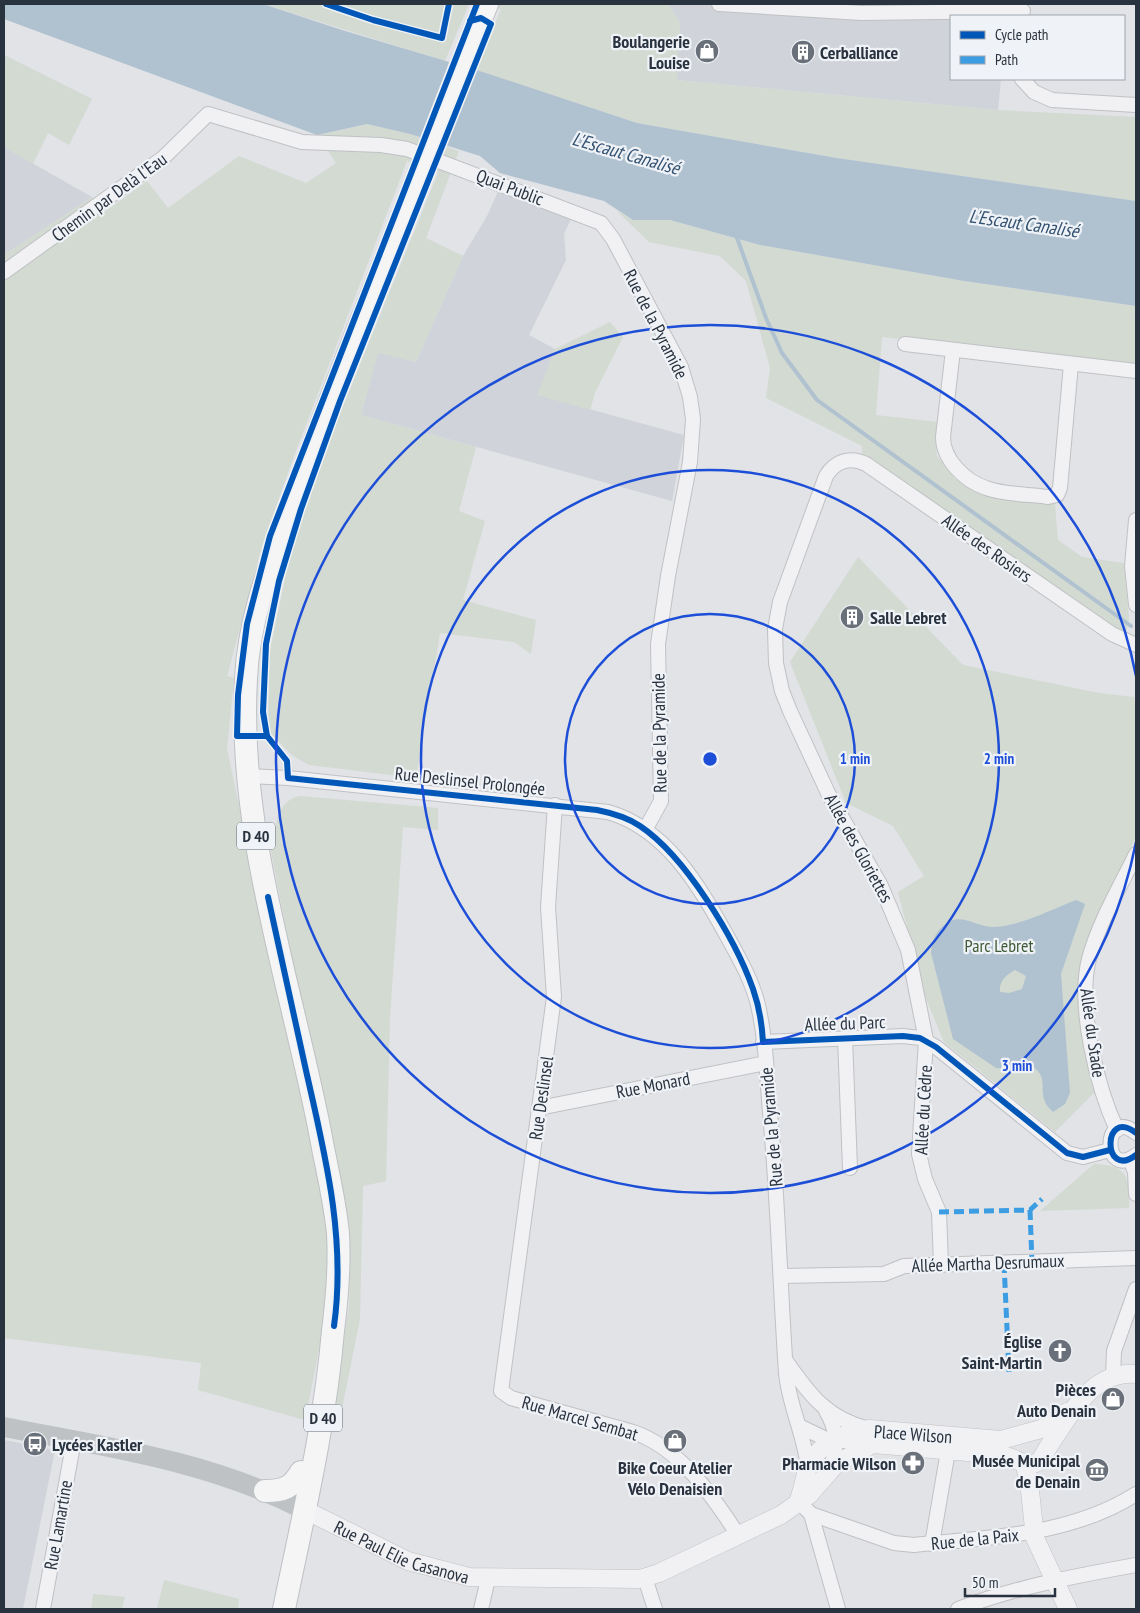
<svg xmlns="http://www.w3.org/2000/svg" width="1140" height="1613" viewBox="0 0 1140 1613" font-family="'PT Sans Narrow',sans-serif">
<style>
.built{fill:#d0d3d9}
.green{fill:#d2dad2}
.water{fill:#b0c1d0;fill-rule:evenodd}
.pier{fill:#e1e3e6}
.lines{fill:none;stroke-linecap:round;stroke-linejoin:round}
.stream{stroke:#b0c1d0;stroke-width:4}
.minor-casing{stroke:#bfc1c4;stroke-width:16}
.tertiary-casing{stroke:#bfc1c4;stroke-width:19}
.primary-casing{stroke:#bec0c4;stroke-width:24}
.minor{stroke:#f1f1f3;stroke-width:14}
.tertiary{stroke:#f1f1f3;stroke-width:18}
.secondary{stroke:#bfc2c5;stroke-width:20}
.primary{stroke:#f5f5f6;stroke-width:22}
.primary-bridge-casing{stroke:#bec0c4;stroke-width:24;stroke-linecap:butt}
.primary-bridge{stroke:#f5f5f6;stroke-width:22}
.quiet{stroke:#3d9de3;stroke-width:5;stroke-dasharray:10 5;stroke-linecap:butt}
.cycleway-casing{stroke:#eff2f6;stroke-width:9}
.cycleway{stroke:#0057b8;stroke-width:6}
.ring{fill:none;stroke:#1d4ed8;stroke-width:2.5}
.labels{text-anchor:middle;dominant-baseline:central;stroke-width:4.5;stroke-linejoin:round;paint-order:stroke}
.shield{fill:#eff2f6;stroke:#646c76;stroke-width:1}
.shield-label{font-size:16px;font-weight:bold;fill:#29323f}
.poi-label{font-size:18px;font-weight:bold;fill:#29323f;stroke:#eff2f6;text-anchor:end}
.street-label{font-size:18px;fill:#29323f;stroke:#eff2f6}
.park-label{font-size:18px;fill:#3e5a36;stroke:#eff2f6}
.water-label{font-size:19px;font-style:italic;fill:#345272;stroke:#eff2f6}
.centre{fill:#1d4ed8;stroke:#eff2f6;stroke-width:2.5}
.ring-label{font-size:15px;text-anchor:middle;font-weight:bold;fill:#1d4ed8;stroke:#eff2f6;stroke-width:4.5;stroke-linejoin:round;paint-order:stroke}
</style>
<rect width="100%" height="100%" fill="#e1e3e6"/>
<g class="built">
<path d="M668,4H1009L1008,16H951V79H1001L998,110L676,80L680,23Z"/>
<path d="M4,147L92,197L4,255Z"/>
<path d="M499,189L572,217L564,234L566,260L529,335L555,349L538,395L684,435L672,501L361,415L378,352L416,362L463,256L487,216Z"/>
<path d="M4,1440L55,1450L23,1609H4Z"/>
</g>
<g class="green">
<path d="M263,4H668L680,23L677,80L998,110L1136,117V201L837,158L637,123L476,70L501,9L469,4L445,61Z"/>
<path d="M4,55L92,99L69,145L48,133L33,164L4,147Z"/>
<path d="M367,124L410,134L459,151L426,238L463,256L416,362L378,353L361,415L476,447L459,511L485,521L463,600L536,620L531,654L514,642L440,633L416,778L309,765L293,756L268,731L269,655L291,550L341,411L438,173L407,161L294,456L262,546L227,676L234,678L227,749L327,1217L329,1271L325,1320L305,1420L198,1390L201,1363L4,1338V255L92,197L103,213L147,181L168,208L239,156L306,183L336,163L317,135Z"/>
<path d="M616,210L633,220H670L760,245L964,281L1136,306V365L882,337L876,415L938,422L935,439L937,456L955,479L980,494L1055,504L1058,540L1082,557L1124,563L1129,619L1127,629L1120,631L1113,629L862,456V446L766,398L770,368L746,281L720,256L649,242Z"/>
<path d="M610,322L623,337L595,393L590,410L537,395L555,349Z"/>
<path d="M858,557L963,665L1099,693L1134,697L1136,713V836L1082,960L1097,1090L1055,1132L944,1042L924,994L898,892L924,876L893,826L846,803L790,662Z"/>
<path d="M300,796L438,808V830L403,827L390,1018L386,1181L363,1186L360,1319L338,1429L330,1427L349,1306L350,1261L271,851C275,830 276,800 300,796Z"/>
<path d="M1094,1164C1128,1165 1130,1178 1129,1208L1040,1211Z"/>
<path d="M164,1580L239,1599L238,1609H157Z"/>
<path d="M93,1594L125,1597L122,1609H91Z"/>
</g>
<g class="water">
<path d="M4,4H263L342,30L486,73L637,123L837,158L1136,201V306L964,281L760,245L670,220H633L604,201L500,173L480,156L410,134L367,124L317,135L4,19Z"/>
<path d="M1076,900L1085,904L1061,974L1070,1093L1065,1104L1053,1112C1050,1109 1046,1105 1045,1102C1039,1085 1049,1078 1031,1065L1011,1069L996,1068L953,1039L931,953C932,938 938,926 953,920C965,916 982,928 995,927C1023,925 1050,910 1076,900ZM1015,970L1026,976L1022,989L1009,993L1000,992C999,981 1006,975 1015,970Z"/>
</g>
<path class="pier" d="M450,60L476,68L445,149L419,140Z"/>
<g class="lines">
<path class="stream" d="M736,235L766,318L782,353L817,400L1131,626"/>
<g class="minor-casing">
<g id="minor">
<path d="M719,4L861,13L1023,11"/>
<path d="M1022,79L1034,92L1052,100L1136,105"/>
<path d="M4,272L163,158L208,114L302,142L381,145L407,149L601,223L613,239L681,367L690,397L693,419L690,462L668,576L658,644L661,801L645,830"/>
<path d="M905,344L1136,371"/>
<path d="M953,350L943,437C943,460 965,481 986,488C1005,495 1028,494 1048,497L1057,495L1060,488L1071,364"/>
<path d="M1136,520L1132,566L1136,605"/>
<path d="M247,776L288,778L608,812C667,829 699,886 727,936C739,958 752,980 758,1005C766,1040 767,1077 770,1113C778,1200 780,1286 786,1373C789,1406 805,1436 808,1468"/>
<path d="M555,805L548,907L554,997L501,1391L511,1398L633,1432C680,1448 712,1495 738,1535"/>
<path d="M845,1038L850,1168"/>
<path d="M763,1042L903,1036L920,1038L936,1047L1067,1153L1083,1157L1110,1150"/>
<path d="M539,1108L766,1063"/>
<path d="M1117,1130C1097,1087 1077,1006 1089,959C1099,922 1120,887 1136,854"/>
<path d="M1136,1133C1102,1106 1102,1181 1136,1155"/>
<path d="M1130,1159L1135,1172L1136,1194"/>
<path d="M941,1265L939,1212L925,1179L919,1154L926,1040L908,950L881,886L828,793L790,711L782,691L776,663L775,629L780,602L826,476C835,461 850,456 866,464L1112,634L1136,645"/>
<path d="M782,1276L884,1274L904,1266L1136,1258"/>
<path d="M786,1361C810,1395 827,1419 869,1429"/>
<path d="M1113,1377L1114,1351L1136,1289"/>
<path d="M826,1411C838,1431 838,1447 830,1469"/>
<path d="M799,1426L826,1439L873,1444"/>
<path d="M806,1509L811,1514L838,1609"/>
<path d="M811,1514L894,1543L914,1545C990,1537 1070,1536 1136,1494"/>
<path d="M932,1544L948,1451"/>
<path d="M645,1578L655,1609"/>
<path d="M43,1609L74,1440"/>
<path d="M481,1609L488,1579"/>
<path d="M958,1609C1016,1587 1075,1576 1136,1565"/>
</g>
</g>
<g class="tertiary-casing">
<g id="tertiary">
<path d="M1024,1463L1029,1481L1035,1538L1068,1609"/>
<path d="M798,1502C803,1490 804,1477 809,1465C819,1443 848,1432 870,1429L1001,1440L1041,1429L1067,1412"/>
<path id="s1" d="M305,1510L408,1561L469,1577L640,1579L659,1573L781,1515L809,1495L837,1463L873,1444L1003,1455C1013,1457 1023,1465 1032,1464C1041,1463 1043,1455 1047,1449C1069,1416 1091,1371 1136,1374"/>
</g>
</g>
<g class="primary-casing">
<g id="primary">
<path d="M476,31L487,4"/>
<path d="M265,1491C283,1491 292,1488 301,1472"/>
<path d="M284,1609C303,1517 325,1425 333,1331C337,1299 340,1267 338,1234C335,1200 326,1166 320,1132C291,984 237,830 246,678C249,614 273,558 294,499C333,389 377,281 421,173"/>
</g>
</g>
<use href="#minor" class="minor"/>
<use href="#tertiary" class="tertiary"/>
<path class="secondary" d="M4,1427C107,1447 210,1461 305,1510"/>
<use href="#primary" class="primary"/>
<g class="primary-bridge-casing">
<path id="primary-bridge" d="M421,173L476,31"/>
</g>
<use href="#primary-bridge" class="primary-bridge"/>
<g class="quiet">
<path d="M1030,1210L1032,1262"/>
<path d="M939,1212L1030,1210L1042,1199"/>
<path d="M1004,1263L1009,1372"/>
</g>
<g class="cycleway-casing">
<g id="cycleway">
<path d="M326,4L373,20L442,38L449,4"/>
<path d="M470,21L481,18L491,24L340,401L301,509L279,581L266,644L263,712L267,736L287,761L288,778L597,810C612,813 627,817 640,826C685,856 735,938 753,989C759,1006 762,1024 763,1042L903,1036L920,1038L936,1047L1067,1153L1083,1157L1110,1150"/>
<path d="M267,736H237L238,695L247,624L270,536L477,4"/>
<path d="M268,897C281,956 294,1015 307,1075C326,1158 346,1240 334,1326"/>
<path d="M1136,1133C1102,1106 1102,1181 1136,1155"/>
</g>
</g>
<use href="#cycleway" class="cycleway"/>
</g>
<g class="ring">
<circle cx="710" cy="759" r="145"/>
<circle cx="710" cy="759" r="289"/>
<path d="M1136 842A434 434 0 1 1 1136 676"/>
</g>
<defs>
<g id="shop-disc" transform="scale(1.25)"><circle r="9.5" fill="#697079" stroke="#eff2f6"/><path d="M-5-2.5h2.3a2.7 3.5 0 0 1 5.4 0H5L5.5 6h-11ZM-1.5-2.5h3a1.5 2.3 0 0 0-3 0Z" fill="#fff"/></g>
<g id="building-disc" transform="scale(1.25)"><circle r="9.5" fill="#697079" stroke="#eff2f6"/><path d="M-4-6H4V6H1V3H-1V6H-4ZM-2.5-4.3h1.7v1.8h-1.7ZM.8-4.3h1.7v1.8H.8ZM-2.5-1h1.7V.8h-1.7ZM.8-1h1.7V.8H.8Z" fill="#fff"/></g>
<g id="church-disc" transform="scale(1.25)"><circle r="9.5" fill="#697079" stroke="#eff2f6"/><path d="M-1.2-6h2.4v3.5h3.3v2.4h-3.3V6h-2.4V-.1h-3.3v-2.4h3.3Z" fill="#fff"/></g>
<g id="bus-disc" transform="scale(1.25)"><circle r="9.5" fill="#697079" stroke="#eff2f6"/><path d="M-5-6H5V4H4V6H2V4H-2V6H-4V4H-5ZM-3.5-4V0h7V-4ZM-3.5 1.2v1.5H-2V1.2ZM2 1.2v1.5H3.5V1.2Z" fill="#fff"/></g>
<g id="pharmacy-disc" transform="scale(1.25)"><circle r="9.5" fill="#697079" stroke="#eff2f6"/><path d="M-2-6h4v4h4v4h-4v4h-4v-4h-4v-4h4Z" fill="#fff"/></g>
<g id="museum-disc" transform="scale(1.25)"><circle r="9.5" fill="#697079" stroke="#eff2f6"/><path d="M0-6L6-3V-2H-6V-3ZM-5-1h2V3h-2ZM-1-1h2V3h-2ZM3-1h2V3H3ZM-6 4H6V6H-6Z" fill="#fff"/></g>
</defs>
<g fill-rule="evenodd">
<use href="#shop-disc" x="707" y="51"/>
<use href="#building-disc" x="803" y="52"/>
<use href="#building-disc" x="852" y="617"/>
<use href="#church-disc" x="1060" y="1351"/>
<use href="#shop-disc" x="1113" y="1399"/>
<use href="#shop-disc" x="675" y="1441"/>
<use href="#bus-disc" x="35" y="1444"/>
<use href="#pharmacy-disc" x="913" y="1463"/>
<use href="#museum-disc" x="1097" y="1470"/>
</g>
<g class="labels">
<g class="shield">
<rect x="237" y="822.5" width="38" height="27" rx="4"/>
<rect x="304" y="1404.5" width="38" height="27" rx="4"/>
</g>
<g class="shield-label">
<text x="256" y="836">D 40</text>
<text x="323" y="1418">D 40</text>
</g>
<g class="poi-label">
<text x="690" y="41">Boulangerie<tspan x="690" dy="21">Louise</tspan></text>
<text x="820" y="52" text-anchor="start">Cerballiance</text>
<text x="870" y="617" text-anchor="start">Salle Lebret</text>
<text x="1042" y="1341">Église<tspan x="1042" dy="21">Saint-Martin</tspan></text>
<text x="1096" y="1389">Pièces<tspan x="1096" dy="21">Auto Denain</tspan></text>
<text x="52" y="1444" text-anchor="start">Lycées Kastler</text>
<text x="1080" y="1460">Musée Municipal<tspan x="1080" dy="21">de Denain</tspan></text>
<text x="896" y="1463">Pharmacie Wilson</text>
<text x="675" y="1467" text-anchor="middle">Bike Coeur Atelier<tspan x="675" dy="21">Vélo Denaisien</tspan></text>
</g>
<g class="street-label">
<text transform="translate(510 187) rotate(21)">Quai Public</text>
<text transform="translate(109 197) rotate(-36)">Chemin par Delà l'Eau</text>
<text transform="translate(656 324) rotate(63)">Rue de la Pyramide</text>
<text transform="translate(987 548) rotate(35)">Allée des Rosiers</text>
<text transform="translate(659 733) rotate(-91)">Rue de la Pyramide</text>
<text transform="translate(470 781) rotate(6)">Rue Deslinsel Prolongée</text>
<text transform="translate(859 848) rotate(61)">Allée des Gloriettes</text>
<text transform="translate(845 1023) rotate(-2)">Allée du Parc</text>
<text transform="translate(1093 1033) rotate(82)">Allée du Stade</text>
<text transform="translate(653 1085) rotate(-11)">Rue Monard</text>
<text transform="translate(541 1098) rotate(-82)">Rue Deslinsel</text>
<text transform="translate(923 1110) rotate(-87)">Allée du Cèdre</text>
<text transform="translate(771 1127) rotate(-95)">Rue de la Pyramide</text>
<text transform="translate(988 1263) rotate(-2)">Allée Martha Desrumaux</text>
<text transform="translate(580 1418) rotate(16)">Rue Marcel Sembat</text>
<text transform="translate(913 1434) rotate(4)">Place Wilson</text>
<text transform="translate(58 1525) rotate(-80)">Rue Lamartine</text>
<text transform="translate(975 1539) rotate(-6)">Rue de la Paix</text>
<text stroke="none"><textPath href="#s1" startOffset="106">Rue Paul Elie Casanova</textPath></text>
</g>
<g class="park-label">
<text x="999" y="945">Parc Lebret</text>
</g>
<g class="water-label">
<text transform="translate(626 153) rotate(16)">L'Escaut Canalisé</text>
<text transform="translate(1024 223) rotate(8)">L'Escaut Canalisé</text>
</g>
</g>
<circle cx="710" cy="759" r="8" class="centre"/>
<g class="ring-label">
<text x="855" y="764">1 min</text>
<text x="999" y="764">2 min</text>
<text x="1017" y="1071">3 min</text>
</g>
<rect width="1140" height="1613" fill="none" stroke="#29323f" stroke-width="10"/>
<rect x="950" y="15" width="175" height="65" fill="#eff2f6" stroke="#a0a5ad"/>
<rect x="960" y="31" width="25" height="8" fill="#0057b8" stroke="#a0a5ad"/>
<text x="995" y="40" font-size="15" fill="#29323f">Cycle path</text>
<rect x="960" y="56" width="25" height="8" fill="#3d9de3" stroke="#a0a5ad"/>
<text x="995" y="65" font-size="15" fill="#29323f">Path</text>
<path d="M965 1588v8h90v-8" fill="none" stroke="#29323f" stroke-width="2.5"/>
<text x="972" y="1588" font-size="15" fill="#29323f" stroke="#eff2f6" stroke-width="4" paint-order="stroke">50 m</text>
</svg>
